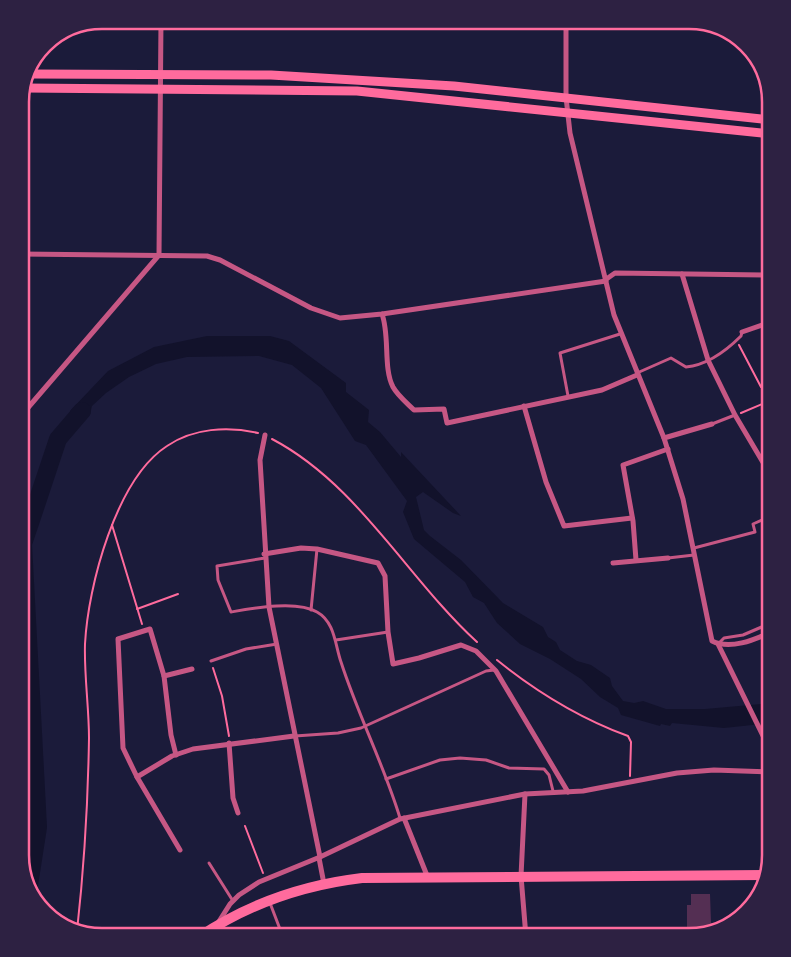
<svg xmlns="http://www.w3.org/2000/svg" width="791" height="957" viewBox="0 0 791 957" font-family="'Public Sans',sans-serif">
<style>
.water{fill:#12122b}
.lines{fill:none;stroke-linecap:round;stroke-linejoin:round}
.river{stroke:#12122b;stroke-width:18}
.building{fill:#542f53}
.path{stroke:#ff6b9d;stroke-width:2}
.service{stroke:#c65784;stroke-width:3}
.minor{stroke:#c65784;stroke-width:5}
.primary{stroke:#ff6b9d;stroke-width:9}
.trunk{stroke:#ff6b9d;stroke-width:10}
.rim{fill:none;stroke:#ff6b9d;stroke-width:2.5}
</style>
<rect width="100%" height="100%" fill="#1b1b3a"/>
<path class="water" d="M207,336H270L289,341L346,383V392L369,410L368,422L380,432L401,457V452L461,516L453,513L423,492L416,497L424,530L430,536L461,560L503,603L543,627L548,637L556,642L560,650L577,661L591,665L610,678L612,686L623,701L634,703L643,701L666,709H705L771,703V723L724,728L672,723L670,726L661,724L660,726L621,715L618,708L600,697L581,679L550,659L520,644L497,623L484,603L473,597L465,582L414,539L403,512L407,501L366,445L355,441L321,388L292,365L259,356L187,357L156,364L129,377L106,393L92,406L90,415L59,434L71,419L70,411L108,371L154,347Z"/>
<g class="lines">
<path class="river" d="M29,885L38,827L23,544L58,439L82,411"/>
</g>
<g class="building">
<path d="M691,894H710L711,923H713V930L687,936V905H691Z"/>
<path d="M748,907L737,920V908Z"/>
</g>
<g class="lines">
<g class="path">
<path d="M739,345L761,387"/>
<path d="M741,413L767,402L768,400"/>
<path d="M272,439C358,484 407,578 477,642"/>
<path d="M112,525L142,624"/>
<path d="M137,609L178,594"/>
<path d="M497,660C538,693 579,718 628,736L631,742L630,776"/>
<path d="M213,668L222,696L229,736"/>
<path d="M245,826L263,873"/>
<path d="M77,931C84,868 88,802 89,738C89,707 84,675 85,644C88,586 116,479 167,446C193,428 228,426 258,433"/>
</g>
<g class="service">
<path d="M637,373L671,358L686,367C707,365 726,351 741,336L742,332"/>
<path d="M568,396L560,353L620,334"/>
<path d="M712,424L735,415"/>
<path d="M694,548L755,532L753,524L771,516"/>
<path d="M265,558L217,566L218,580L231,612C254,608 297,600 317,612C335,622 335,645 341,662C358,715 384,765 400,818"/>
<path d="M668,558L694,555"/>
<path d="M311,610L317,549"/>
<path d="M336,640L388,632"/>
<path d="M719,643L724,638L743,635L771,623"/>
<path d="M211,661L246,649L277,644"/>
<path d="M295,736L338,733L361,728L486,671L494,670"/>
<path d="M386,779L440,760L460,758L486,760L509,768L544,769L549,775L553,791"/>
<path d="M209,863L233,901"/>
<path d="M270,903L283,937"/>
</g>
<g class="minor">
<path d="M566,20V97L570,133L614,315L664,438L683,499L712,641C730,650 754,640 771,632"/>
<path d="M20,254L207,256L220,260L311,308L340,318L382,314L606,281"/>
<path d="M682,274L708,360L735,415L771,476"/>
<path d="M605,280L615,273L771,275"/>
<path d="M382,314C390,336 383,368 393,387C398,396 407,403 414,410L444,409L447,423L602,390L637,375"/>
<path d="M742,332L771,322"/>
<path d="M765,394L771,391"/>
<path d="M524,406L546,482L564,526L632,518"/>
<path d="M20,417L159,255L161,20"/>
<path d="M265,435L260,460L269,607L320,857"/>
<path d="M664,438L712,424"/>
<path d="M765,466L771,462"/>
<path d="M264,554L301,548L317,549L378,563L385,576L388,632L393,664L419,658L461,645L476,651L496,671L568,792"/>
<path d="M636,560L633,521L623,465L668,449"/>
<path d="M613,563L668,558"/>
<path d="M718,644L771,752"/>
<path d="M229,743L233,798L238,813"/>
<path d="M176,755L171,735L164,676L192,669"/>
<path d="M137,777L123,748L118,639L150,629L164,676"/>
<path d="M525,794L521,876L526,937"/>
<path d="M404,818L428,878"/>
<path d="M180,850L137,777L172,756L193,749L294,736"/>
<path d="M319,858L324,884"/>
<path d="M218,923L230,904L239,895L259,882L320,857L400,819L525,794L583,791L677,773L714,770L771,772"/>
</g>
<g class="primary">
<path d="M31,74L271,75L454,86L771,120"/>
<path d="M24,88L357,91L771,134"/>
</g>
<path class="trunk" d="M199,937C248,904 303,885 362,878L766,875"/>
</g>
<path d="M0 0H791V957H0ZM102 29H689A73 73 0 0 1 762 102V855A73 73 0 0 1 689 928H102A73 73 0 0 1 29 855V102A73 73 0 0 1 102 29Z" fill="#2d2142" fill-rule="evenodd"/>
<path class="rim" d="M102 29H689A73 73 0 0 1 762 102V855A73 73 0 0 1 689 928H102A73 73 0 0 1 29 855V102A73 73 0 0 1 102 29Z"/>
</svg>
